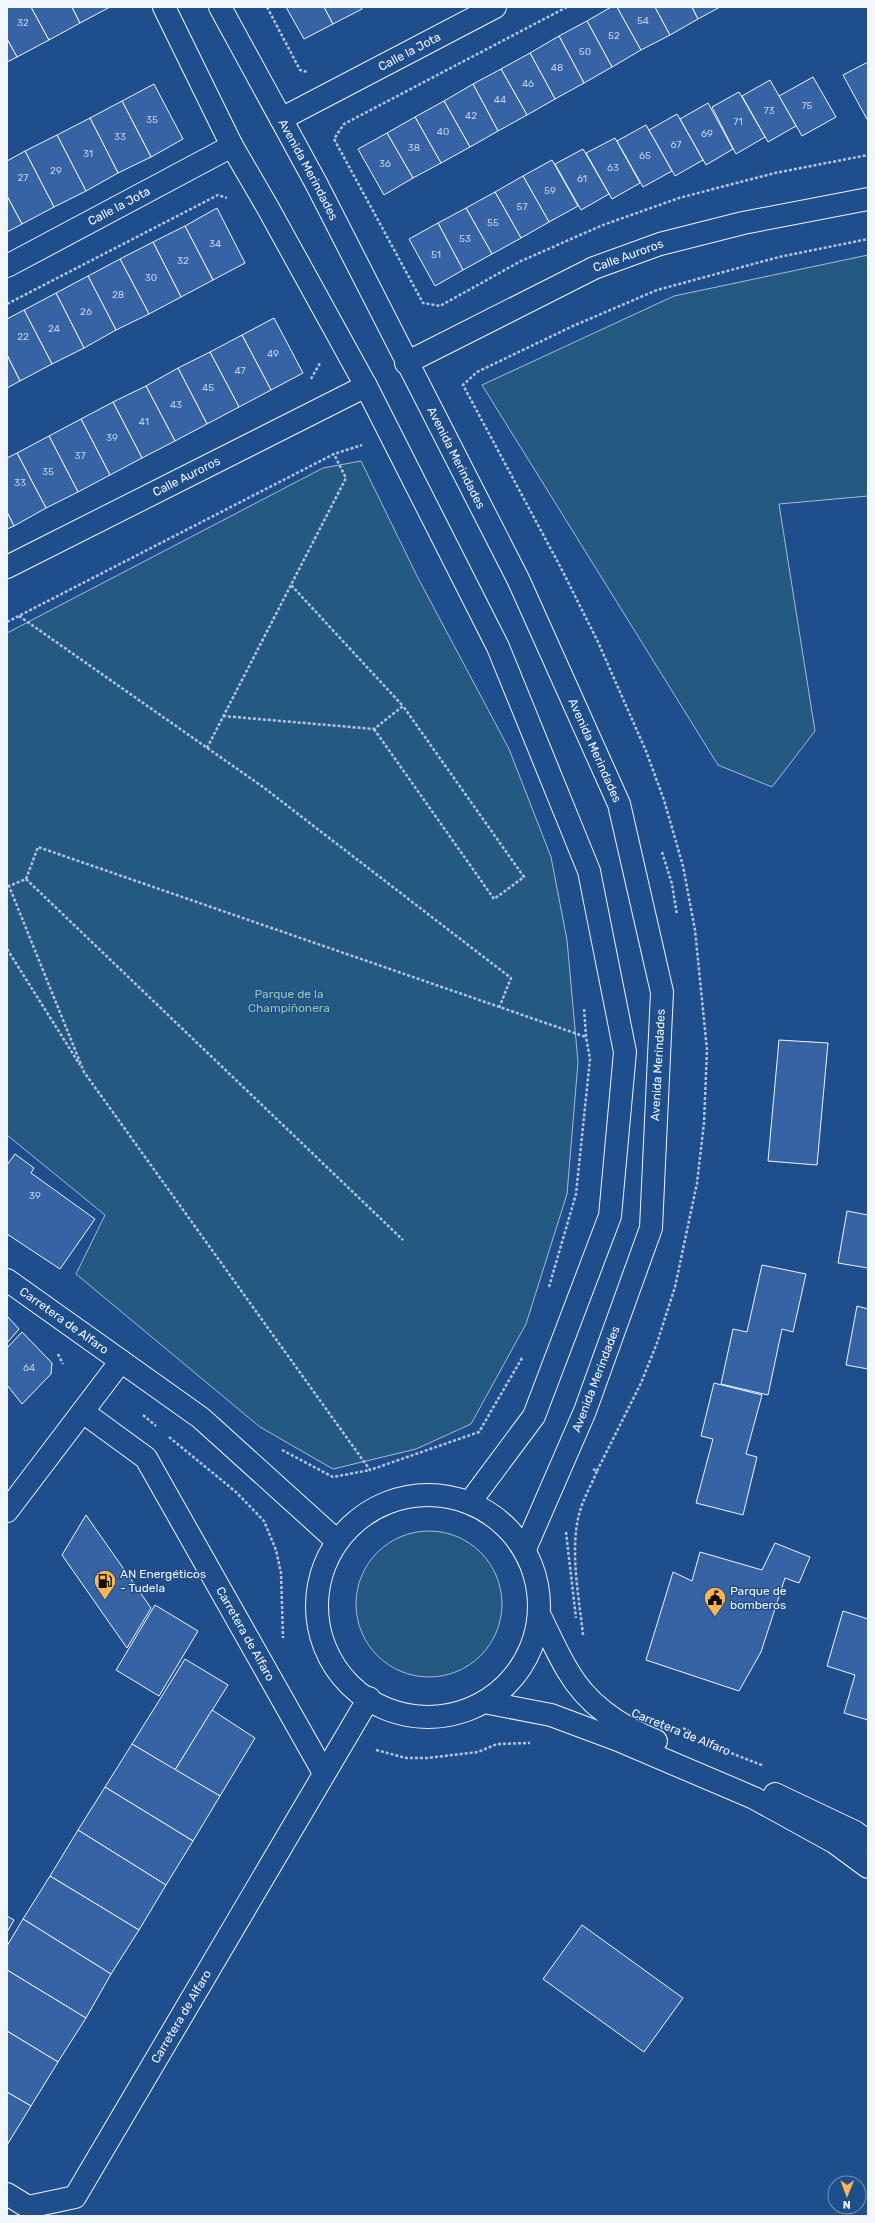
<svg xmlns="http://www.w3.org/2000/svg" width="875" height="2223" viewBox="0 0 875 2223" font-family="Rubik,sans-serif">
<style>
.green{fill:#245a82;stroke:#a8bbd7}
.building{fill:#3563a3;stroke:#f2f6ff}
.lines{fill:none;stroke-linecap:round;stroke-linejoin:round}
.minor-casing{stroke:#f2f6ff;stroke-width:24}
.major-casing{stroke:#f2f6ff;stroke-width:24}
.path{stroke:#b3c4dc;stroke-width:2.5;stroke-dasharray:3 2;stroke-linecap:butt}
.minor{stroke:#1f4e8c;stroke-width:22}
.major{stroke:#1f4e8c;stroke-width:22}
.labels{text-anchor:middle;dominant-baseline:central;stroke-width:3;stroke-linejoin:round;paint-order:stroke}
.number-label{font-size:10px;fill:#c3d1e8}
.street-label{font-size:12px;fill:#f2f6ff;stroke:#1f4e8c}
.park-label{font-size:12px;fill:#97c8a6;stroke:#1f4e8c}
.poi-label{font-size:12px;fill:#f2f6ff;stroke:#1f4e8c;text-anchor:start}
</style>
<rect width="100%" height="100%" fill="#1f4e8c"/>
<g class="green">
<path d="M868,255V496L779,504L815,731L772,787L718,765L482,385L674,296Z"/>
<path d="M361,461L417,576L509,749L551,857L567,940L578,1062L567,1194L526,1324L471,1424L416,1449L333,1469L260,1427L76,1274L105,1215L7,1135V633L323,468Z"/>
<circle cx="429" cy="1604" r="73"/>
</g>
<g class="building">
<path d="M7,7H31L49,40L17,57L7,39Z"/>
<path d="M31,7H72L80,23L49,40Z"/>
<path d="M72,7H110L80,23Z"/>
<path d="M286,7H324L333,24L304,39Z"/>
<path d="M324,7H361L362,9L333,24Z"/>
<path d="M611,7H617L641,50L612,67L587,21Z"/>
<path d="M617,7H655L670,35L641,50Z"/>
<path d="M655,7H692L698,19L670,35Z"/>
<path d="M692,7H720L698,19Z"/>
<path d="M587,21L612,67L584,83L559,36Z"/>
<path d="M559,36L584,83L555,99L530,53Z"/>
<path d="M7,39L17,57L7,62Z"/>
<path d="M530,53L555,99L527,115L501,69Z"/>
<path d="M868,62V121L843,75Z"/>
<path d="M501,69L527,115L498,131L473,84Z"/>
<path d="M813,77L836,117L802,136L779,96Z"/>
<path d="M770,80L796,126L768,142L742,96Z"/>
<path d="M154,84L183,139L151,157L122,101Z"/>
<path d="M473,84L498,131L470,147L444,101Z"/>
<path d="M739,92L765,137L736,154L712,107Z"/>
<path d="M122,101L151,157L118,173L90,118Z"/>
<path d="M444,101L470,147L441,163L415,117Z"/>
<path d="M708,103L733,149L706,165L680,119Z"/>
<path d="M677,114L703,160L675,176L649,130Z"/>
<path d="M415,117L441,163L413,178L387,133Z"/>
<path d="M90,118L118,173L86,191L57,135Z"/>
<path d="M646,125L672,171L643,187L617,141Z"/>
<path d="M387,133L413,178L384,195L358,149Z"/>
<path d="M57,135L86,191L54,207L25,151Z"/>
<path d="M615,138L640,183L612,199L586,153Z"/>
<path d="M583,149L609,194L581,210L555,164Z"/>
<path d="M25,151L54,207L22,224L7,196V161Z"/>
<path d="M552,160L578,206L549,222L523,176Z"/>
<path d="M523,176L549,222L521,238L495,192Z"/>
<path d="M495,192L521,238L492,254L466,208Z"/>
<path d="M7,196L22,224L7,232Z"/>
<path d="M217,208L245,263L213,280L185,226Z"/>
<path d="M466,208L492,254L463,270L438,223Z"/>
<path d="M438,223L463,270L435,286L409,239Z"/>
<path d="M185,226L213,280L181,297L153,242Z"/>
<path d="M153,242L181,297L149,314L120,259Z"/>
<path d="M120,259L149,314L116,330L88,276Z"/>
<path d="M88,276L116,330L84,348L56,293Z"/>
<path d="M56,293L84,348L52,364L24,310Z"/>
<path d="M24,310L52,364L20,381L7,355V319Z"/>
<path d="M274,318L303,373L271,390L242,335Z"/>
<path d="M242,335L271,390L239,407L210,352Z"/>
<path d="M210,352L239,407L207,424L178,368Z"/>
<path d="M7,355L20,381L7,388Z"/>
<path d="M178,368L207,424L175,441L146,386Z"/>
<path d="M146,386L175,441L142,458L113,402Z"/>
<path d="M113,402L142,458L110,475L81,419Z"/>
<path d="M81,419L110,475L78,492L49,436Z"/>
<path d="M49,436L78,492L46,508L17,453Z"/>
<path d="M17,453L46,508L14,526L7,512V458Z"/>
<path d="M7,512L14,526L7,529Z"/>
<path d="M779,1040L828,1043L817,1165L768,1161Z"/>
<path d="M15,1154L34,1168L31,1173L95,1219L60,1269L7,1234V1165Z"/>
<path d="M847,1211L868,1215V1268L838,1263Z"/>
<path d="M762,1265L806,1274L793,1332L782,1329L768,1395L721,1384L733,1329L747,1332Z"/>
<path d="M857,1306L868,1309V1369L846,1365Z"/>
<path d="M7,1316L19,1329L7,1343Z"/>
<path d="M22,1332L52,1363L51,1374L22,1404L7,1385V1348Z"/>
<path d="M714,1383L762,1395L746,1454L757,1457L743,1515L696,1503L713,1439L701,1436Z"/>
<path d="M86,1515L151,1608L127,1648L62,1555Z"/>
<path d="M775,1543L810,1557L799,1583L785,1578L761,1652L739,1691L646,1660L673,1572L692,1581L700,1552L762,1570Z"/>
<path d="M155,1605L198,1631L159,1696L116,1670Z"/>
<path d="M843,1611L868,1619V1720L844,1713L855,1675L827,1666Z"/>
<path d="M185,1659L228,1685L175,1770L132,1744Z"/>
<path d="M212,1710L255,1738L220,1796L175,1770Z"/>
<path d="M132,1744L220,1796L193,1841L105,1787Z"/>
<path d="M105,1787L193,1841L166,1885L78,1830Z"/>
<path d="M78,1830L166,1885L139,1930L50,1876Z"/>
<path d="M50,1876L139,1930L111,1974L23,1919Z"/>
<path d="M7,1916L14,1920L7,1932Z"/>
<path d="M23,1919L111,1974L86,2018L7,1970V1946Z"/>
<path d="M582,1925L683,1998L644,2052L543,1979Z"/>
<path d="M7,1970L86,2018L58,2062L7,2031Z"/>
<path d="M7,2031L58,2062L31,2106L7,2092Z"/>
<path d="M7,2092L31,2106L7,2145Z"/>
</g>
<g class="lines">
<g class="minor-casing">
<g id="minor">
<path id="s1" d="M281,119L495,7"/>
<path id="s2" d="M7,266L232,146"/>
<path id="s3" d="M406,363L594,268L660,244L743,223L868,199"/>
<path id="s4" d="M7,567L366,386"/>
<path id="s5" d="M7,1280L201,1418L337,1541"/>
<path id="s6" d="M83,1412L146,1458L324,1773"/>
<path d="M7,1511L121,1361"/>
<path id="s7" d="M7,2194L28,2207L75,2197L369,1698"/>
</g>
</g>
<g class="major-casing">
<g id="major">
<path d="M164,7L232,146L268,208L366,386L498,647L589,871L625,1052L610,1216L534,1416L470,1502"/>
<path id="s8" d="M220,7L316,183L518,579L619,804L662,992L651,1228L585,1411L525,1549"/>
<circle cx="428" cy="1606" r="111"/>
<path d="M540,1616C549,1634 557,1653 568,1671C587,1704 621,1727 656,1741"/>
<path d="M484,1702L551,1715L618,1740L754,1798L834,1842L868,1867"/>
<path d="M775,1794L855,1832L868,1842"/>
</g>
</g>
<g class="path">
<path d="M267,7L300,70L307,72"/>
<path d="M567,7L344,124L334,139L423,303L440,306L521,261L603,225L679,198L775,173L868,155"/>
<path d="M7,304L218,195L227,198"/>
<path d="M311,379L320,363"/>
<path d="M19,616L263,787L511,978L499,1008"/>
<path d="M7,622L334,454L362,445"/>
<path d="M223,716L374,729L403,706L291,585"/>
<path d="M374,729L494,899L524,877L403,706"/>
<path d="M207,748L346,478L334,454"/>
<path d="M662,852L672,884L677,915"/>
<path d="M26,879L403,1240"/>
<path d="M7,949L80,1065"/>
<path d="M549,1287L576,1194L590,1059L586,1037L584,1007"/>
<path d="M58,1354L63,1364"/>
<path d="M522,1358L479,1432L370,1470L84,1072L9,886L26,879L38,847L586,1037"/>
<path d="M143,1415L156,1426"/>
<path d="M169,1437L236,1492L264,1521L276,1550L281,1573L283,1638"/>
<path d="M282,1450L333,1477L370,1470"/>
<path d="M597,1471L641,1383L657,1343L675,1287L697,1183L704,1123L707,1050L695,930L683,866L664,800L646,751L598,642L561,568L463,385L477,372L573,326L657,290L779,257L868,239"/>
<path d="M566,1532L576,1618"/>
<path d="M583,1635C579,1597 569,1548 580,1511C584,1497 592,1484 597,1471L593,1469"/>
<path d="M683,1728L691,1732"/>
<path d="M708,1744L764,1766"/>
<path d="M376,1750L406,1758H427L478,1752L497,1744L530,1743"/>
</g>
<use href="#minor" class="minor"/>
<use href="#major" class="major"/>
</g>
<defs>
<g id="fuel-pin" transform="scale(1.15)"><path d="M0 17L-7.5 6A9.5 9.5 0 1 1 7.5 6Z" fill="#ffb74d" stroke="#1f4e8c"/><path d="M-5.5-6h7V0h2V4h1.3V-2.5L3-4.5l.8-.8L6-3V5H2.5V1h-1V6h-7ZM-4.2-4.7v3.2H.2V-4.7Z" fill="#111"/></g>
<g id="civic-pin" transform="scale(1.15)"><path d="M0 17L-7.5 6A9.5 9.5 0 1 1 7.5 6Z" fill="#ffb74d" stroke="#1f4e8c"/><path d="M-.6-6.5H3V-4.5H.6V-3L4-1V1h2V6H-6V1h2V-1L-.6-3ZM-1.2 2.5V6h2.4V2.5Z" fill="#111"/></g>
</defs>
<g fill-rule="evenodd">
<use href="#fuel-pin" x="105" y="1581"/>
<use href="#civic-pin" x="715" y="1598"/>
</g>
<g class="labels">
<g class="number-label">
<text x="643" y="21">54</text>
<text x="23" y="23">32</text>
<text x="614" y="36">52</text>
<text x="585" y="52">50</text>
<text x="557" y="68">48</text>
<text x="528" y="84">46</text>
<text x="500" y="100">44</text>
<text x="807" y="106">75</text>
<text x="769" y="111">73</text>
<text x="471" y="116">42</text>
<text x="152" y="120">35</text>
<text x="738" y="122">71</text>
<text x="443" y="132">40</text>
<text x="707" y="134">69</text>
<text x="120" y="137">33</text>
<text x="676" y="145">67</text>
<text x="414" y="148">38</text>
<text x="88" y="154">31</text>
<text x="645" y="156">65</text>
<text x="385" y="164">36</text>
<text x="613" y="168">63</text>
<text x="56" y="171">29</text>
<text x="23" y="178">27</text>
<text x="582" y="179">61</text>
<text x="550" y="191">59</text>
<text x="522" y="207">57</text>
<text x="493" y="223">55</text>
<text x="465" y="239">53</text>
<text x="215" y="244">34</text>
<text x="436" y="255">51</text>
<text x="183" y="261">32</text>
<text x="151" y="278">30</text>
<text x="118" y="295">28</text>
<text x="86" y="312">26</text>
<text x="54" y="329">24</text>
<text x="23" y="337">22</text>
<text x="273" y="354">49</text>
<text x="240" y="371">47</text>
<text x="208" y="388">45</text>
<text x="176" y="405">43</text>
<text x="144" y="422">41</text>
<text x="112" y="438">39</text>
<text x="80" y="456">37</text>
<text x="48" y="472">35</text>
<text x="20" y="483">33</text>
<text x="35" y="1196">39</text>
<text x="29" y="1368">64</text>
</g>
<g class="street-label">
<text stroke="none"><textPath href="#s1" startOffset="145">Calle la Jota</textPath></text>
<text stroke="none"><textPath href="#s8" startOffset="185">Avenida Merindades</textPath></text>
<text stroke="none"><textPath href="#s2" startOffset="127">Calle la Jota</textPath></text>
<text stroke="none"><textPath href="#s3" startOffset="247">Calle Auroros</textPath></text>
<text stroke="none"><textPath href="#s8" startOffset="509">Avenida Merindades</textPath></text>
<text stroke="none"><textPath href="#s4" startOffset="201">Calle Auroros</textPath></text>
<text stroke="none"><textPath href="#s8" startOffset="833">Avenida Merindades</textPath></text>
<text transform="translate(658 1065) rotate(-87)">Avenida Merindades</text>
<text stroke="none"><textPath href="#s5" startOffset="70">Carretera de Alfaro</textPath></text>
<text transform="translate(596 1379) rotate(-69)">Avenida Merindades</text>
<text stroke="none"><textPath href="#s6" startOffset="280">Carretera de Alfaro</textPath></text>
<text transform="translate(681 1732) rotate(22)">Carretera de Alfaro</text>
<text stroke="none"><textPath href="#s7" startOffset="282">Carretera de Alfaro</textPath></text>
</g>
<g class="park-label">
<text x="289" y="994">Parque de la<tspan x="289" dy="14">Champiñonera</tspan></text>
</g>
<g class="poi-label">
<text x="120" y="1574">AN Energéticos<tspan x="120" dy="14">- Tudela</tspan></text>
<text x="730" y="1591">Parque de<tspan x="730" dy="14">bomberos</tspan></text>
</g>
</g>
<rect width="875" height="2223" fill="none" stroke="#f2f6ff" stroke-width="16"/>
<g transform="translate(847 2195) rotate(181)"><circle r="19" fill="#1f4e8c" stroke="#7391ba"/>
<path d="M0-3L7 15L0 10L-7 15Z" fill="#ffb74d"/>
<text y="-6" font-size="11" font-weight="bold" text-anchor="middle" fill="#f2f6ff">N</text>
</g>
</svg>
